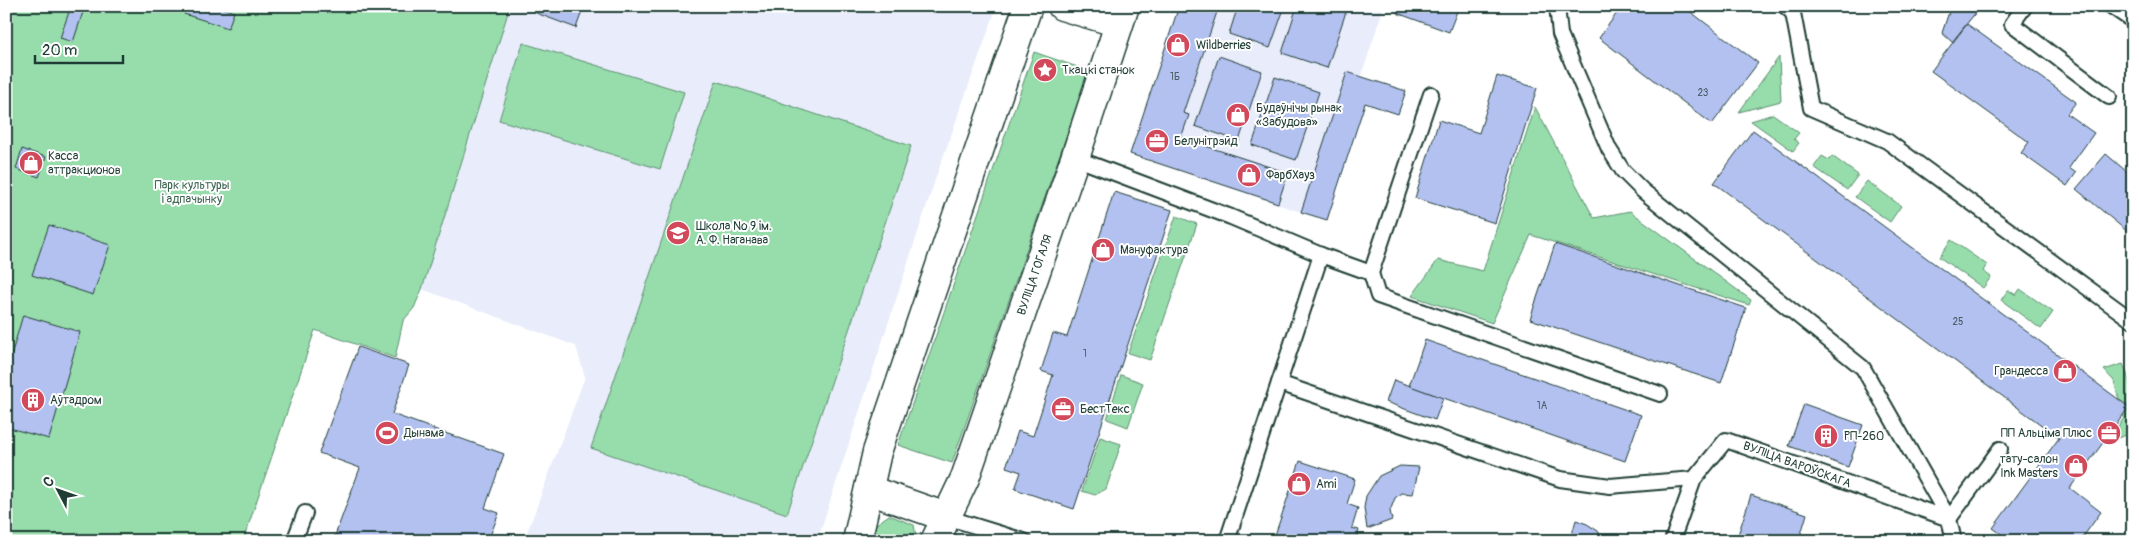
<svg xmlns="http://www.w3.org/2000/svg" width="2139" height="547" viewBox="0 0 2139 547" font-family="Pangolin,sans-serif">
<style>
.built{fill:#e8ecfb}
.green{fill:#97ddab;stroke:#5b8d70}
.building{fill:#b3c1f1;stroke:#1f3d34}
.lines{fill:none;stroke-linecap:round;stroke-linejoin:round}
.service-casing{stroke:#1f3d34;stroke-width:18}
.secondary-casing{stroke:#1f3d34;stroke-width:31}
.service{stroke:#fff;stroke-width:14}
.secondary{stroke:#fff;stroke-width:28}
.labels{text-anchor:middle;dominant-baseline:central;stroke-width:4;stroke-linejoin:round;paint-order:stroke}
.number-label{font-size:10px;fill:#445e63}
.poi-label{font-size:12px;fill:#1f3d34;stroke:#fff;text-anchor:start}
.park-label{font-size:12px;fill:#3d6552;stroke:#fff}
.street-label{font-size:12px;fill:#1f3d34;stroke:#fff}
</style>
<rect width="100%" height="100%" fill="#fff"/>
<filter id="ink" filterUnits="userSpaceOnUse"><feTurbulence type="fractalNoise" baseFrequency=".02" numOctaves="2"/><feDisplacementMap in="SourceGraphic" scale="10" xChannelSelector="R" yChannelSelector="G"/><feConvolveMatrix kernelMatrix="1 2 1 2 8 2 1 2 1" color-interpolation-filters="sRGB"/></filter>
<g filter="url(#ink)">
<g class="built">
<path d="M510,6H997L936,177L817,541H524L585,377L576,346L422,289Z"/>
<path d="M1179,6H1384L1361,77L1301,212L1130,154Z"/>
</g>
<g class="green">
<path d="M6,6H510L422,289L414,308L403,321L395,358L315,330L243,541H6Z"/>
<path d="M523,43L684,92L660,169L499,120Z"/>
<path d="M1034,52L1089,71L952,463L898,445Z"/>
<path d="M1779,57L1781,101L1739,112Z"/>
<path d="M716,81L911,146L787,514L591,448Z"/>
<path d="M1535,107L1594,218L1630,211L1751,300L1749,305L1531,235L1492,323L1412,296L1438,260L1483,271Z"/>
<path d="M1773,114L1799,133L1794,139L1799,143L1793,151L1751,121Z"/>
<path d="M1822,156L1829,160L1832,156L1858,175L1847,190L1814,167Z"/>
<path d="M1867,181L1901,206L1890,222L1855,197Z"/>
<path d="M1176,216L1197,224L1150,360L1128,353Z"/>
<path d="M1951,240L1987,265L1983,271L1991,277L1983,288L1939,257Z"/>
<path d="M2020,289L2053,312L2041,329L2001,300L2008,290L2016,295Z"/>
<path d="M2123,364C2133,383 2133,412 2133,433L2108,441L2124,418L2114,381L2104,370Z"/>
<path d="M1121,375L1143,383L1128,427L1107,419Z"/>
<path d="M1100,437L1121,444L1106,489L1095,495L1082,491Z"/>
<path d="M889,515L914,525L917,541H871L875,525Z"/>
</g>
<g class="building">
<path d="M71,6H85L73,42L60,38Z"/>
<path d="M186,6H216L234,12L228,28L184,14Z"/>
<path d="M538,6H584L576,28L536,13Z"/>
<path d="M1179,6H1219L1183,113L1189,115L1181,138L1288,173L1278,203L1130,154Z"/>
<path d="M1238,6H1285L1270,48L1229,34Z"/>
<path d="M1297,6H1348L1327,68L1282,53Z"/>
<path d="M1400,6H1459L1449,32L1397,13Z"/>
<path d="M1622,6H1683L1758,63L1712,124L1599,38Z"/>
<path d="M1951,6H1981L1952,42L1942,33Z"/>
<path d="M1967,24L2076,102L2067,114L2094,133L2069,168L2076,173L2067,186L2021,153L2029,142L1931,71Z"/>
<path d="M1219,56L1262,71L1239,141L1195,126Z"/>
<path d="M1347,72L1406,91L1398,114L1365,103L1327,220L1301,212Z"/>
<path d="M1497,76L1537,88L1495,223L1415,198L1439,120L1479,133Z"/>
<path d="M1275,77L1319,92L1296,160L1252,145Z"/>
<path d="M1753,130L2129,407L2070,488L2101,512L2080,541H2011L1993,528L2059,438L1714,183Z"/>
<path d="M22,149L46,157L39,177L16,169Z"/>
<path d="M2106,154L2133,177V228L2129,233L2076,189Z"/>
<path d="M1114,192L1172,210L1074,509L1015,489L1021,472L1006,467L1018,431L1033,436L1053,375L1041,371L1053,333L1067,337Z"/>
<path d="M49,225L110,245L93,295L32,275Z"/>
<path d="M1555,244L1746,308L1721,383L1530,319Z"/>
<path d="M23,315L80,332L49,439L6,427V373Z"/>
<path d="M1425,340L1641,415L1625,461L1409,386Z"/>
<path d="M358,347L409,365L392,414L504,454L485,508L499,513L488,541H333L360,468L319,453Z"/>
<path d="M1394,380L1443,398L1435,420L1386,402Z"/>
<path d="M1804,404L1863,425L1848,467L1789,446Z"/>
<path d="M1300,461L1355,479L1347,504L1358,508L1352,528L1359,530L1356,541H1273Z"/>
<path d="M1400,466L1419,467L1413,494L1401,493L1395,498L1390,511L1392,520L1367,529L1364,508L1366,496L1379,476Z"/>
<path d="M1751,495L1807,514L1800,537L1808,539L1807,541H1736Z"/>
<path d="M1576,520L1587,524L1598,531L1604,541H1570Z"/>
</g>
<g class="lines">
<g class="service-casing">
<g id="service">
<path d="M1557,6L1560,34L1609,149L1623,171L1643,191L1863,368L1949,519L1954,541"/>
<path d="M1785,6L1793,13L1811,108L1887,141L2133,321"/>
<path d="M2025,6L2012,24L2109,97"/>
<path d="M2111,6L2133,21"/>
<path d="M1075,158L1231,217L1321,255L1371,273L1378,296L1660,394"/>
<path d="M1371,273L1431,94"/>
<path d="M1279,383L1560,479L1610,486L1694,479"/>
<path d="M946,517L1024,541"/>
<path d="M1949,519L2000,449"/>
<path d="M294,541L305,513"/>
<path d="M1227,541L1321,255"/>
<path d="M1672,541L1694,479L1726,440L1949,519"/>
</g>
</g>
<g class="secondary-casing">
<g id="secondary">
<path d="M1062,6L1119,23"/>
<path d="M869,490L946,517"/>
<path d="M857,541L877,452L1028,6"/>
<path d="M935,541L965,478L1075,158L1125,6"/>
</g>
</g>
<use href="#service" class="service"/>
<use href="#secondary" class="secondary"/>
</g>
</g>
<defs>
<g id="shop-disc" transform="scale(1.25)"><circle r="9.5" fill="#d1495b" stroke="#fff"/><path d="M-5-2.5h2.3a2.7 3.5 0 0 1 5.4 0H5L5.5 6h-11ZM-1.5-2.5h3a1.5 2.3 0 0 0-3 0Z" fill="#fff"/></g>
<g id="sight-disc" transform="scale(1.25)"><circle r="9.5" fill="#d1495b" stroke="#fff"/><path d="M0-6L1.8-2.2L6-1.7L2.9 1.2L3.7 5.4L0 3.3L-3.7 5.4L-2.9 1.2L-6-1.7L-1.8-2.2Z" fill="#fff"/></g>
<g id="office-disc" transform="scale(1.25)"><circle r="9.5" fill="#d1495b" stroke="#fff"/><path d="M-6-3h4V-5.5h4V-3h4V5H-6ZM-1-4.5V-3h2v-1.5ZM-6 0V1H6V0Z" fill="#fff"/></g>
<g id="school-disc" transform="scale(1.25)"><circle r="9.5" fill="#d1495b" stroke="#fff"/><path d="M0-5L7-2L0 1L-7-2ZM-4 1L0 2.5L4 1V4Q0 6-4 4Z" fill="#fff"/></g>
<g id="building-disc" transform="scale(1.25)"><circle r="9.5" fill="#d1495b" stroke="#fff"/><path d="M-4-6H4V6H1V3H-1V6H-4ZM-2.5-4.3h1.7v1.8h-1.7ZM.8-4.3h1.7v1.8H.8ZM-2.5-1h1.7V.8h-1.7ZM.8-1h1.7V.8H.8Z" fill="#fff"/></g>
<g id="stadium-disc" transform="scale(1.25)"><circle r="9.5" fill="#d1495b" stroke="#fff"/><path d="M0-5a6.5 5 0 1 0 0 10a6.5 5 0 1 0 0-10ZM-3.5-1.8h7v3.6h-7Z" fill="#fff"/></g>
</defs>
<g fill-rule="evenodd">
<use href="#shop-disc" x="1178" y="45"/>
<use href="#sight-disc" x="1045" y="70"/>
<use href="#shop-disc" x="1238" y="115"/>
<use href="#office-disc" x="1157" y="141"/>
<use href="#shop-disc" x="31" y="163"/>
<use href="#shop-disc" x="1249" y="175"/>
<use href="#school-disc" x="678" y="233"/>
<use href="#shop-disc" x="1103" y="250"/>
<use href="#shop-disc" x="2065" y="371"/>
<use href="#building-disc" x="33" y="400"/>
<use href="#office-disc" x="1063" y="409"/>
<use href="#stadium-disc" x="387" y="433"/>
<use href="#office-disc" x="2109" y="433"/>
<use href="#building-disc" x="1826" y="436"/>
<use href="#shop-disc" x="2076" y="466"/>
<use href="#shop-disc" x="1299" y="484"/>
</g>
<g class="labels">
<g class="number-label">
<text x="1175" y="77">1Б</text>
<text x="1703" y="93">23</text>
<text x="1958" y="322">25</text>
<text x="1085" y="354">1</text>
<text x="1542" y="406">1А</text>
</g>
<g class="poi-label">
<text x="1196" y="45">Wildberries</text>
<text x="1062" y="70">Ткацкі станок</text>
<text x="1256" y="108">Будаўнічы рынак<tspan x="1256" dy="14">«Забудова»</tspan></text>
<text x="1174" y="141">Белунітрэйд</text>
<text x="48" y="156">Касса<tspan x="48" dy="14">аттракционов</tspan></text>
<text x="1266" y="175">ФарбХауз</text>
<text x="696" y="226">Школа № 9 ім.<tspan x="696" dy="14">А. Ф. Наганава</tspan></text>
<text x="1120" y="250">Мануфактура</text>
<text x="2048" y="371" text-anchor="end">Грандесса</text>
<text x="50" y="400">Аўтадром</text>
<text x="1080" y="409">БестТекс</text>
<text x="404" y="433">Дынама</text>
<text x="2092" y="433" text-anchor="end">ПП Альціма Плюс</text>
<text x="1844" y="436">РП-260</text>
<text x="2058" y="459" text-anchor="end">тату-салон<tspan x="2058" dy="14">Ink Masters</tspan></text>
<text x="1316" y="484">Ami</text>
</g>
<g class="park-label">
<text x="192" y="185">Парк культуры<tspan x="192" dy="14">і адпачынку</tspan></text>
</g>
<g class="street-label">
<text transform="translate(1035 275) rotate(-71)">ВУЛІЦА ГОГАЛЯ</text>
<text transform="translate(1797 465) rotate(20)">ВУЛІЦА ВАРОЎСКАГА</text>
</g>
</g>
<rect width="2139" height="547" fill="none" stroke="#fff" stroke-width="25"/>
<rect x="12" y="12" width="2114" height="522" fill="none" stroke="#1f3d34" stroke-width="2" filter="url(#ink)"/>
<g transform="translate(58 490) rotate(311)" stroke="#ffffff" stroke-width="4" paint-order="stroke">
<path d="M0-4L9 19L0 12L-9 19Z" fill="#1f3d34"/>
<text y="-8" font-size="14" font-weight="bold" text-anchor="middle" fill="#1f3d34">С</text>
</g>
<path d="M35 55v8h88v-8" fill="none" stroke="#1f3d34" stroke-width="2.5"/>
<text x="42" y="55" font-size="15" fill="#1f3d34" stroke="#ffffff" stroke-width="4" paint-order="stroke">20 m</text>
</svg>
